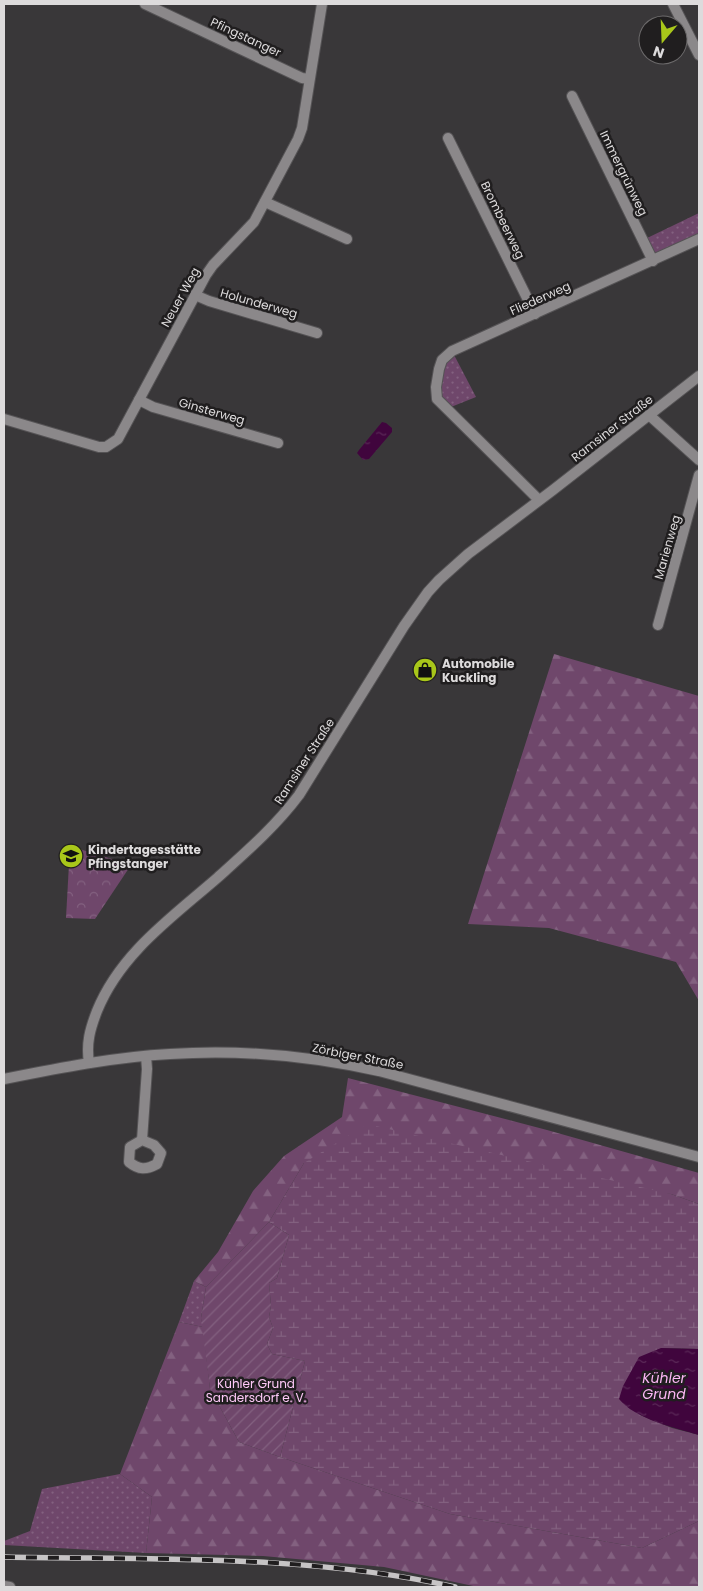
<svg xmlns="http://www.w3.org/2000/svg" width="703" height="1591" viewBox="0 0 703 1591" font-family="Poppins,sans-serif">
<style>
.grass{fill:url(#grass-dots)}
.forest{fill:url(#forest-firs)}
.wetland{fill:url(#wetland-marsh)}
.park{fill:url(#park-crowns)}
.garden{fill:url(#garden-furrows)}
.water{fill:url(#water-ripples)}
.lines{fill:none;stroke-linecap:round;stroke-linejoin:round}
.minor-casing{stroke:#555355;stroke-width:12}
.tertiary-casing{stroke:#555355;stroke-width:12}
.minor{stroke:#8b888a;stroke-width:10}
.tertiary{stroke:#8b888a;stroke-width:10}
.rail-casing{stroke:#c6c4c5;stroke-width:5.5}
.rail{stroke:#201e1f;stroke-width:4;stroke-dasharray:11;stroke-linecap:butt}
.labels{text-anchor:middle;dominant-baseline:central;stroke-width:5;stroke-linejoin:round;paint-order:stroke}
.street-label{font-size:12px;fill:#dddbdc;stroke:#201e1f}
.poi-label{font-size:12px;font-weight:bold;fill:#dddbdc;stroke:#201e1f;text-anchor:start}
.park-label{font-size:12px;fill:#fec9f8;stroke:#201e1f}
.water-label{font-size:14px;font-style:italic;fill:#fcb7f5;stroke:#201e1f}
</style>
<defs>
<pattern id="grass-dots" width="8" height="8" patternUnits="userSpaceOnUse" patternTransform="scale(1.25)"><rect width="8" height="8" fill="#6f476b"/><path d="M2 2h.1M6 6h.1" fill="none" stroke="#836180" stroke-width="1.8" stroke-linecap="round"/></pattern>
<pattern id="forest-firs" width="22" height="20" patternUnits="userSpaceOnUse" patternTransform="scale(1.25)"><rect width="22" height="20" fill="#6f476b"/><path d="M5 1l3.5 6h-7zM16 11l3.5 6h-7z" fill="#836180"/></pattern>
<pattern id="wetland-marsh" width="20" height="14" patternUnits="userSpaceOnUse" patternTransform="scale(1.25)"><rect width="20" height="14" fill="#6f476b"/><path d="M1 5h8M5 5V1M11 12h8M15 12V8" fill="none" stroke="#836180"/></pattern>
<pattern id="park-crowns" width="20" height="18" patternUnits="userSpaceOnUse" patternTransform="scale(1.25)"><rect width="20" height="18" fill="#6f476b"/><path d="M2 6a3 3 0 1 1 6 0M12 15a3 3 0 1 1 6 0" fill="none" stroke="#836180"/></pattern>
<pattern id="garden-furrows" width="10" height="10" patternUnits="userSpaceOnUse" patternTransform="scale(1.25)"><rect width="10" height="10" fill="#6f476b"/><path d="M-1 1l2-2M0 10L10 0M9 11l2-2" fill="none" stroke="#836180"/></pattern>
<pattern id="water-ripples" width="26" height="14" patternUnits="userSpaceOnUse" patternTransform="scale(1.25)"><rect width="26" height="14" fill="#40053d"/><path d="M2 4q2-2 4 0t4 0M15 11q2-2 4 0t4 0" fill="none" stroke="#5b2958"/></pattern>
</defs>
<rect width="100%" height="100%" fill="#393739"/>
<g class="grass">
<path d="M699,213V239L653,261L643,240Z"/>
<path d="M452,351L476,397L446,409L437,399L439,369Z"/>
<path d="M194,1281L206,1287L201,1318L203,1327L179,1322Z"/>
<path d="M120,1474L152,1497L146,1553L4,1545V1541L30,1531L42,1489Z"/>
</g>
<g class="forest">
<path d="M554,654L699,696V1001L676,962L549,928L468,924Z"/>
<path d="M348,1078L547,1130L699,1173V1204L671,1194L304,1163L269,1222L206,1287L194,1281L218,1252L253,1191L284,1156L342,1117Z"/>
<path d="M179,1322L203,1327L210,1389L239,1442L280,1457L450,1514L642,1548L699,1521V1587H478L384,1567L263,1556L146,1553L152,1497L120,1474Z"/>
</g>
<path class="wetland" d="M367,1124L671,1194L699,1204V1349L661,1348L640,1415L672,1428L699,1435V1521L642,1548L450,1514L280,1457L305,1361L272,1354L267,1344L273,1328L269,1317L271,1306L269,1283L277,1278L289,1235L269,1222L304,1163Z"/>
<path class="park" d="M70,846L131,865L95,919L66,918Z"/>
<path class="garden" d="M269,1222L289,1235L277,1278L269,1283L271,1306L269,1317L273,1328L267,1344L272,1354L305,1361L280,1457L239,1442L210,1389L201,1318L206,1287Z"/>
<g class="water">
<path d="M382,422L386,423L392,428V432L369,459L363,460L357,453L359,450Z"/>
<path d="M661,1348L699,1349V1435C675,1428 635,1419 619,1399L623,1386L639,1357Z"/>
</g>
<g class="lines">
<g class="minor-casing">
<g id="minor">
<path d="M145,4L302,78L309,79"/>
<path d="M673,4L699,55"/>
<path d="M572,96L653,261"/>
<path d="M448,138L535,314"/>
<path d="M265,202L347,239"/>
<path d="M195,295L209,301L317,333"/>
<path d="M139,400L153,407L278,443"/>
<path d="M649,415L699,460"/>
<path d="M4,419L99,447H106L118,439L206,275L213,265L254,222L298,139L302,128L322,4"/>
<path d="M539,500L437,399L436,387L439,369L442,360L452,351L699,239"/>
<path d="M658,625L699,475"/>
<path d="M89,1063C86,1043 90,1029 97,1011C120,954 171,918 216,879C246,852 275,827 299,795L404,626L428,592L439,580L468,554L553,490L699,376"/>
<path d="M142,1140L154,1145L161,1153L157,1164C146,1170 139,1170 129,1162L130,1147Z"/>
<path d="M142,1140L147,1069L146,1056"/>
<path d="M4,1586L10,1587"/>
</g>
</g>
<g class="tertiary-casing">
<path id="tertiary" d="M4,1079C59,1068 114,1057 170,1054C240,1049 310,1056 379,1071L699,1157"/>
</g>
<use href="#minor" class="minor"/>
<use href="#tertiary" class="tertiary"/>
<g class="rail-casing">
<path id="rail" d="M4,1557C154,1560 307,1554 455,1587"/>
</g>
<use href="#rail" class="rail"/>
</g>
<defs>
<g id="shop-disc" transform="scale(1.25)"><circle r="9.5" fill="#a9c71a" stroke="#201e1f"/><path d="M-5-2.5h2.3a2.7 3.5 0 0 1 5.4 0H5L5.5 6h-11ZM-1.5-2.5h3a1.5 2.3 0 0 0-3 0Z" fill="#111"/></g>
<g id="school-disc" transform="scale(1.25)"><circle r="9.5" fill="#a9c71a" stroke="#201e1f"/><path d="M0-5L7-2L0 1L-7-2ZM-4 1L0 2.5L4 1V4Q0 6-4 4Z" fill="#111"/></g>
</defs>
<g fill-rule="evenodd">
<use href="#shop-disc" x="425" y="670"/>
<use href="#school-disc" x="71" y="856"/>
</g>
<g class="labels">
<g class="street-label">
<text transform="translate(246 37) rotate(25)">Pfingstanger</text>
<text transform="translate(624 173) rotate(64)">Immergrünweg</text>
<text transform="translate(503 220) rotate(64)">Brombeerweg</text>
<text transform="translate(180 297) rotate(-61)">Neuer Weg</text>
<text transform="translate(540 298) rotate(-24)">Fliederweg</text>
<text transform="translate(259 303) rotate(16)">Holunderweg</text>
<text transform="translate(212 411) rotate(16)">Ginsterweg</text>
<text transform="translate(612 428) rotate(-38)">Ramsiner Straße</text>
<text transform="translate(667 547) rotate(-74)">Marienweg</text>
<text transform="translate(304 761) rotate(-57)">Ramsiner Straße</text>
<text transform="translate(358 1056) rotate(11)">Zörbiger Straße</text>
</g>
<g class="poi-label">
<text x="442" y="663">Automobile<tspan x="442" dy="14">Kuckling</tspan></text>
<text x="88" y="849">Kindertagesstätte<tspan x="88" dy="14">Pfingstanger</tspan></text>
</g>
<g class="park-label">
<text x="256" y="1383">Kühler Grund<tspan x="256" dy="14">Sandersdorf e. V.</tspan></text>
</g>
<g class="water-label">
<text x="664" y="1378">Kühler<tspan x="664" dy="16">Grund</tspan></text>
</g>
</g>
<rect width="703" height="1591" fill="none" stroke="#dddbdc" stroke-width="10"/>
<g transform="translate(663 40) rotate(199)"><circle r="24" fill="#201e1f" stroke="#6c6a6b"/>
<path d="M0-4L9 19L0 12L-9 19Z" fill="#a9c71a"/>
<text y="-8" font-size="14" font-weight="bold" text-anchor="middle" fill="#dddbdc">N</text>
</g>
</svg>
